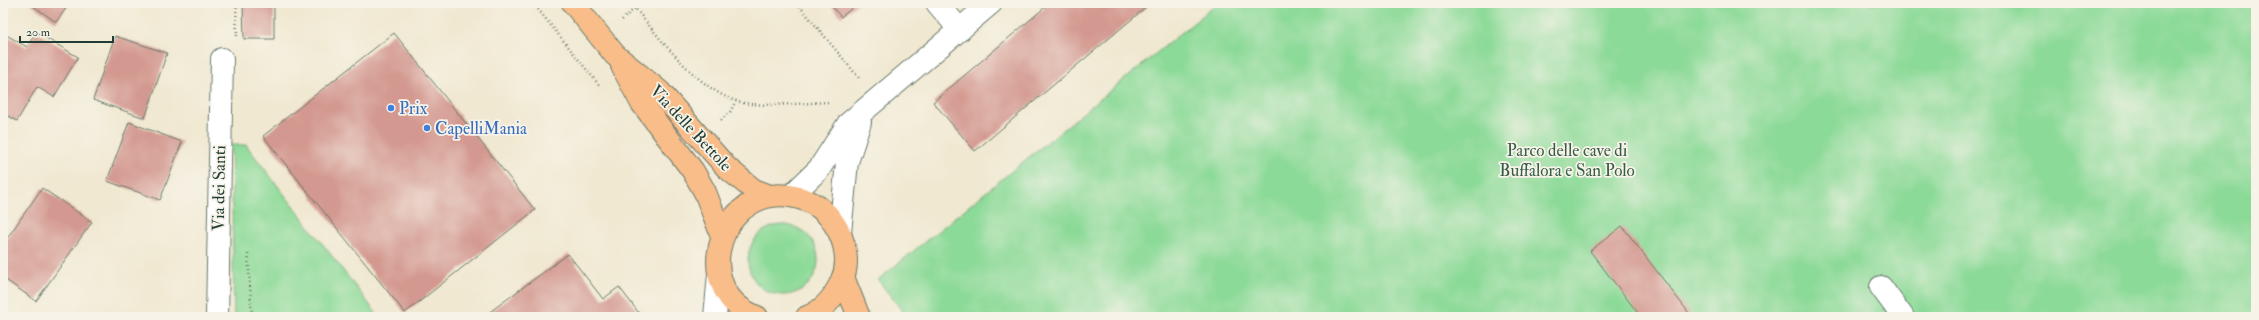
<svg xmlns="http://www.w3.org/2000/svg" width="2259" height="320" viewBox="0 0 2259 320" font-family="'IM FELL Double Pica',serif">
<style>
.green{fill:#8cda98;stroke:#568c66}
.building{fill:#d3988f}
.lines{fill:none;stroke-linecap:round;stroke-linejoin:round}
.street-casing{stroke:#68796b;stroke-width:24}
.primary-casing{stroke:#68796b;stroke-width:24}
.path{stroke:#68796b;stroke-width:2.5;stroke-dasharray:1 3;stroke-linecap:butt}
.street{stroke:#fff;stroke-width:22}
.primary{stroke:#f8bd89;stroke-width:22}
.shop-dot{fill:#3f7fe0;stroke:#f7f3e8;stroke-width:1.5}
.labels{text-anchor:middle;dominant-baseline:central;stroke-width:3.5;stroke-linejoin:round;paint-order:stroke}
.shop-label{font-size:17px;fill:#366cbe;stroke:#f7f3e8;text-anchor:start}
.street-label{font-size:17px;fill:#1f3d34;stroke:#f7f3e8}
.park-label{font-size:17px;fill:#355c48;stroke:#f7f3e8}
</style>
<rect width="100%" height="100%" fill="#f7f3e8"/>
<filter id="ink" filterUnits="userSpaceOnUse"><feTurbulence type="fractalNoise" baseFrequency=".025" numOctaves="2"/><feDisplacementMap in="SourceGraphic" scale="8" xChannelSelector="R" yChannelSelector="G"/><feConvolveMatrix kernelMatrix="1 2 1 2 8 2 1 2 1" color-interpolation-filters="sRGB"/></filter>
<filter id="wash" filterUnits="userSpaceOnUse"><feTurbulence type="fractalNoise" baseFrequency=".012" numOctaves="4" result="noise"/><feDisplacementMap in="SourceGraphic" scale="16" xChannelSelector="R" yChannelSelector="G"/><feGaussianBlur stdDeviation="0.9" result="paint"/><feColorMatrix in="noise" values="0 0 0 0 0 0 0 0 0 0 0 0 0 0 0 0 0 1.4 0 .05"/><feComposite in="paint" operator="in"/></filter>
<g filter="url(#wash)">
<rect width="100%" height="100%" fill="#f0e8d0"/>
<g class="green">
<path d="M1218,3H2256V317H907L878,280Z"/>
<path d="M231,145H246L379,317H234Z"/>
<circle cx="783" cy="260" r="35"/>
</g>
<g id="blocks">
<g class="building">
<path d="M29,3H70L56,22Z"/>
<path d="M243,3H274V39H244Z"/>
<path d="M829,3H858L841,17Z"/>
<path d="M1050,3H1151L975,151L933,102Z"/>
<path d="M36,32L78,57L54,97L37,87L17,121L3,113V33L27,47Z"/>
<path d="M394,33L535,210L405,313L263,136Z"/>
<path d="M115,36L167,53L145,118L93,100Z"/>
<path d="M129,122L182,142L160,200L107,181Z"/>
<path d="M42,188L92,222L36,301L3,278V244Z"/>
<path d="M1622,226L1692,317H1641L1590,251Z"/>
<path d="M568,254L603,299L619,287L642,317H483Z"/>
</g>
</g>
</g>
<g filter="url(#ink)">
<use href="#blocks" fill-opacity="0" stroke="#68796b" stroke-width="1"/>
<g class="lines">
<g class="street-casing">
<g id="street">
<path d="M937,3L960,30"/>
<path d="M791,196L819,169L848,124L991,3"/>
<path d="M840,233L847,162L860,122"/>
<path d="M1881,287L1903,317"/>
<path d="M217,317L222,59"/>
<path d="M715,317L719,274"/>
</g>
</g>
<g class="primary-casing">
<g id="primary">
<path d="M573,3L615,55L659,91L727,168L754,190L770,196"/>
<path d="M622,66L641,102L693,171L705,192L722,236"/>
<path d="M843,277L859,317"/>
<path d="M757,317C684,289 723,177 799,198C814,202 827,212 835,225C845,240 850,263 842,280C835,296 823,311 807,317"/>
</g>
</g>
<g class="path">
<path d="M236,3L237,37"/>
<path d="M533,3L599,85"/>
<path d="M797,3L859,78"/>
<path d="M635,8L640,3"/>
<path d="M622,20L635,8C661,40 702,95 744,103C768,107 805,103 830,102"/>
<path d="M721,120L730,112L736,101"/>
<path d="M248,254L252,317"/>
</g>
<use href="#street" class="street"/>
<use href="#primary" class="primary"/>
</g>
</g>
<g class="shop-dot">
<circle cx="391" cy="108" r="4"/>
<circle cx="427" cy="128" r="4"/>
</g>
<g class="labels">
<g class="shop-label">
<text x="399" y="108">Prix</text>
<text x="435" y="128">CapelliMania</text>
</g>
<g class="street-label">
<text transform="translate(691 128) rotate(47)">Via delle Bettole</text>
<text transform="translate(219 188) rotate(-89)">Via dei Santi</text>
</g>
<g class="park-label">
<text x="1567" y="150">Parco delle cave di<tspan x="1567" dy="20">Buffalora e San Polo</tspan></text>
</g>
</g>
<rect width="2259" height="320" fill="none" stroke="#f7f3e8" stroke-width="16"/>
<path d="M20 36v6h93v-6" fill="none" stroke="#1f3d34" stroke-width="2"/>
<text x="26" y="36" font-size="12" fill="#1f3d34" stroke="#f7f3e8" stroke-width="3" paint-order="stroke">20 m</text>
</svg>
